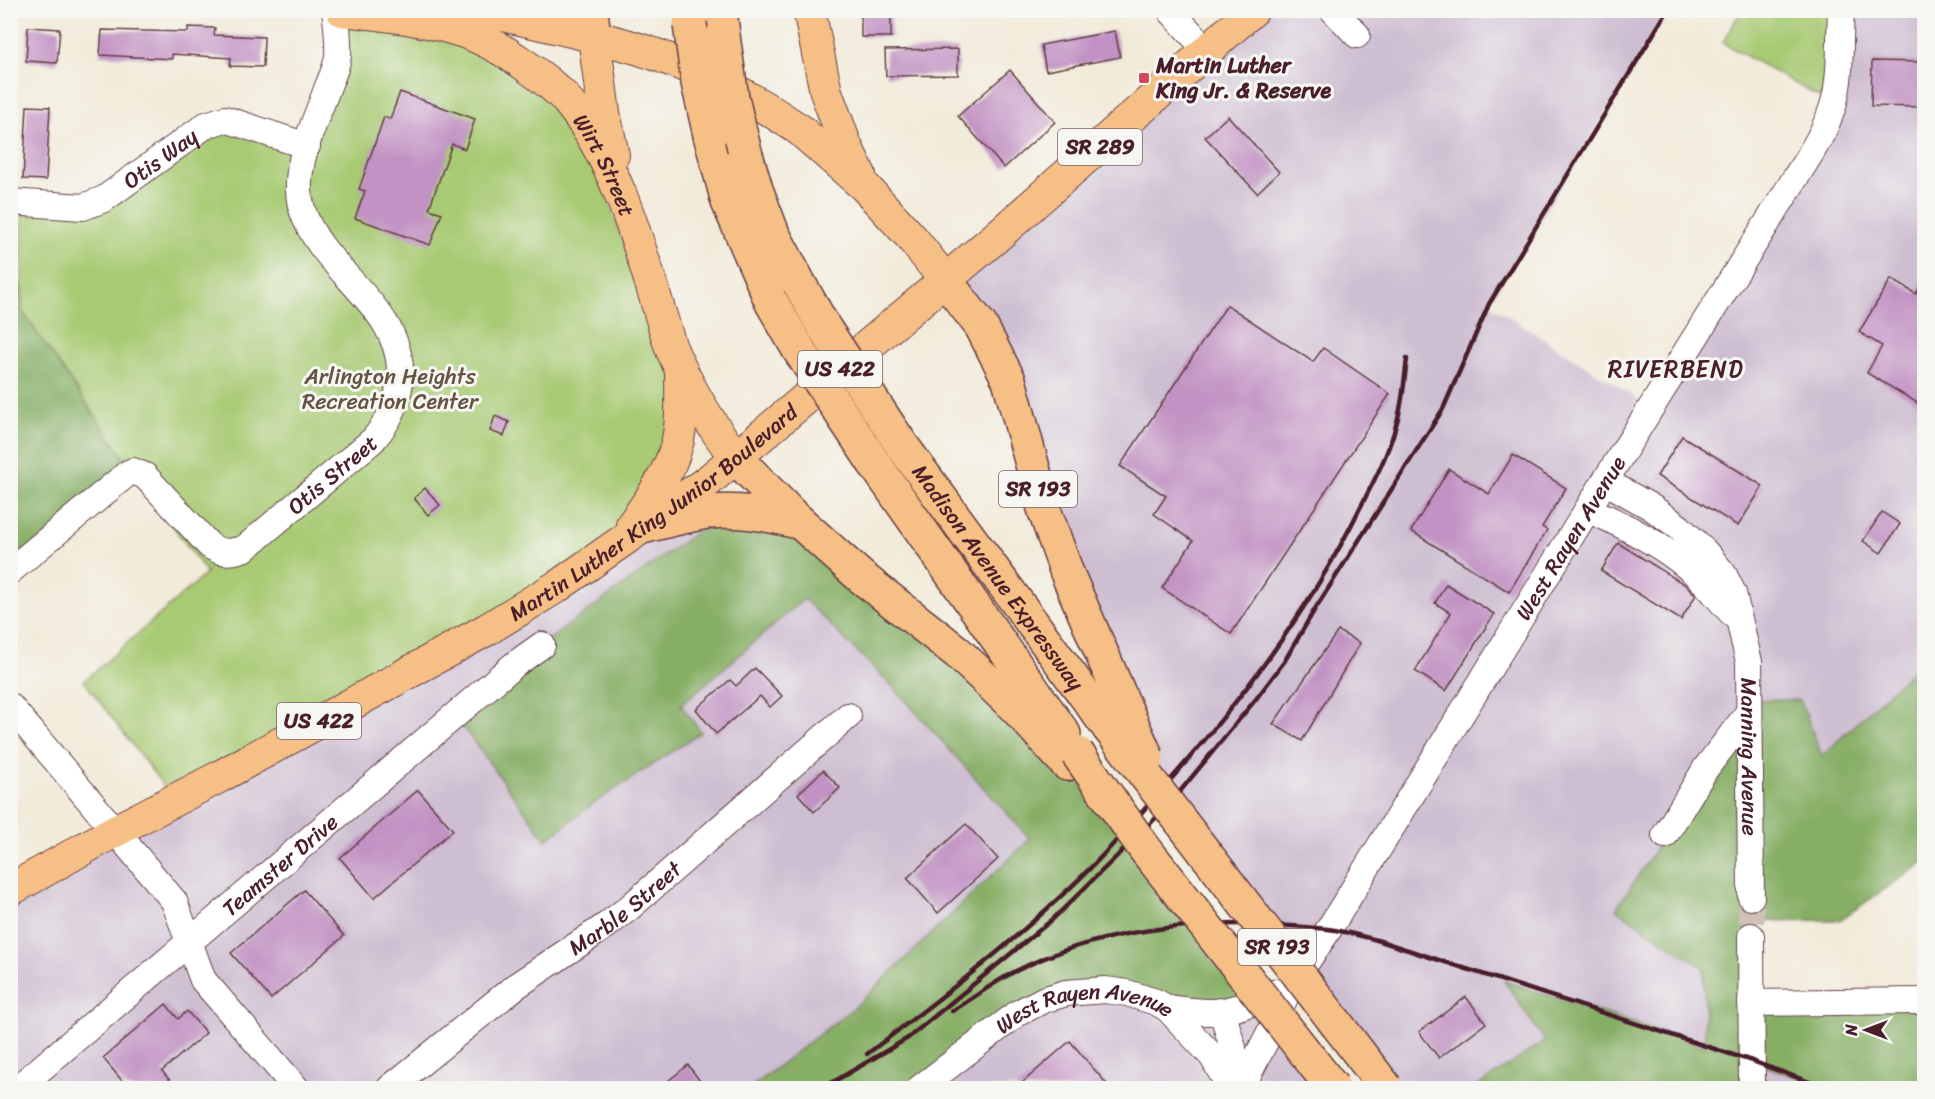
<svg xmlns="http://www.w3.org/2000/svg" width="1935" height="1099" viewBox="0 0 1935 1099" font-family="Sriracha,sans-serif">
<style>
.industrial{fill:#cebed1}
.green{fill:#a8ca73;stroke:#79744f;stroke-width:1.5}
.forest{fill:#86ae65;stroke:#686648;stroke-width:1.5}
.building{fill:#c192c3}
.lines{fill:none;stroke-linecap:round;stroke-linejoin:round}
.minor-tunnel{stroke:#d0c2b7;stroke-width:26;stroke-dasharray:26 13;stroke-linecap:butt}
.minor-casing{stroke:#633e45;stroke-width:28}
.major-casing{stroke:#633e45;stroke-width:34}
.highway-casing{stroke:#633e45;stroke-width:36}
.minor{stroke:#fff;stroke-width:26}
.major{stroke:#f5bf86;stroke-width:32}
.highway{stroke:#f5bf86;stroke-width:33}
.rail{stroke:#4a1f2b;stroke-width:4.5}
.highway-bridge-casing{stroke:#633e45;stroke-width:36;stroke-linecap:butt}
.highway-bridge{stroke:#f5bf86;stroke-width:33}
.poi-dot{fill:#d1495b;stroke:#f6f6f2;stroke-width:2}
.labels{text-anchor:middle;dominant-baseline:central;stroke-width:6;stroke-linejoin:round;paint-order:stroke}
.shield{fill:#f6f6f2;stroke:#7e6067;stroke-width:1.5}
.shield-label{font-size:21px;font-weight:bold;fill:#4a1f2b}
.poi-label{font-size:22px;font-weight:bold;fill:#4a1f2b;stroke:#f6f6f2;text-anchor:start}
.street-label{font-size:22px;fill:#4a1f2b;stroke:#f6f6f2}
.park-label{font-size:22px;fill:#665241;stroke:#f6f6f2}
.neighbourhood-label{font-size:24px;letter-spacing:1.5px;fill:#4a1f2b;stroke:#f6f6f2}
</style>
<rect width="100%" height="100%" fill="#f6f6f2"/>
<filter id="ink" filterUnits="userSpaceOnUse"><feTurbulence type="fractalNoise" baseFrequency=".0167" numOctaves="2"/><feDisplacementMap in="SourceGraphic" scale="12" xChannelSelector="R" yChannelSelector="G"/><feConvolveMatrix kernelMatrix="1 2 1 2 8 2 1 2 1" color-interpolation-filters="sRGB"/></filter>
<filter id="wash" filterUnits="userSpaceOnUse"><feTurbulence type="fractalNoise" baseFrequency=".008" numOctaves="4" result="noise"/><feDisplacementMap in="SourceGraphic" scale="24" xChannelSelector="R" yChannelSelector="G"/><feGaussianBlur stdDeviation="1.35" result="paint"/><feColorMatrix in="noise" values="0 0 0 0 0 0 0 0 0 0 0 0 0 0 0 0 0 1.4 0 .05"/><feComposite in="paint" operator="in"/></filter>
<g filter="url(#wash)">
<rect width="100%" height="100%" fill="#f2ebda"/>
<g class="industrial">
<path d="M1253,11H1668L1489,304L1652,408L1811,153L1841,11H1924V659L1821,756L1665,835L1617,908L1704,968L1705,1046L1505,982L1545,1041L1475,1088H1386L1168,806L1030,462L945,280Z"/>
<path d="M724,512L514,665L546,840L593,804L701,732L681,706L804,599L895,689L1030,840L856,1006L750,1088H11L10,890L621,541Z"/>
<path d="M1066,993L1278,1018L1333,1088H920Z"/>
<path d="M1752,1061L1771,1068L1826,1088H1752Z"/>
</g>
<g class="green">
<path d="M1741,11H1841L1833,105L1723,43Z"/>
<path d="M337,23L454,29L577,115L681,398L621,541L174,800L84,681L207,573L133,471L22,311V203L83,207L206,125L307,146Z"/>
</g>
<g class="forest">
<path d="M10,283H22V311L133,471L11,571Z"/>
<path d="M724,512L781,518L1016,708L1261,998L1242,1006L1066,993L920,1088H750L856,1006L1030,839L895,689L804,599L681,705L701,732L593,804L546,840L455,716L514,665Z"/>
<path d="M1924,659V862L1840,920L1751,921L1752,1003L1924,1001V1088H1826L1752,1061V1088H1475L1545,1041L1504,981L1705,1046L1704,968L1616,909L1665,835L1749,700H1800L1822,756Z"/>
</g>
<g id="blocks">
<g class="building">
<rect x="861" y="10" width="30" height="27"/>
<path d="M28,27L60,29L57,63L26,61Z"/>
<path d="M188,27L215,28L214,35L264,37L263,67L230,66L231,58L172,54V59L100,55L102,30L188,32Z"/>
<path d="M1115,31L1120,57L1046,71L1041,45Z"/>
<path d="M958,49V75L886,76L885,50Z"/>
<path d="M1872,61L1924,62V107L1871,106Z"/>
<path d="M1010,70L1055,122L1004,168L958,116Z"/>
<path d="M400,92L475,119L465,149L452,144L429,209L442,213L430,245L355,218L365,191L359,189L384,117L390,119Z"/>
<path d="M27,106L50,107L46,180L23,179Z"/>
<path d="M1228,116L1279,172L1257,193L1205,137Z"/>
<path d="M1891,279L1916,294L1924,280V407L1867,373L1882,346L1859,332Z"/>
<path d="M1227,305L1313,362L1323,348L1390,394L1231,634L1162,588L1193,541L1154,514L1166,496L1120,466Z"/>
<path d="M495,416L509,422L504,436L490,431Z"/>
<path d="M1682,436L1763,486L1738,526L1657,476Z"/>
<path d="M1513,455L1566,488L1542,527L1547,530L1509,592L1411,531L1449,469L1489,494Z"/>
<path d="M425,488L440,505L428,515L414,498Z"/>
<path d="M1882,512L1900,524L1881,553L1863,541Z"/>
<path d="M1618,543L1684,584L1696,595L1681,620L1601,571Z"/>
<path d="M1446,584L1494,614L1446,691L1415,671L1451,613L1435,603Z"/>
<path d="M1338,631L1360,643L1302,741L1273,724Z"/>
<path d="M755,668L782,696L770,707L760,696L716,734L696,709L730,680L736,686Z"/>
<path d="M823,770L840,788L814,812L798,794Z"/>
<path d="M418,790L453,830L374,898L340,858Z"/>
<path d="M966,824L998,859L938,913L907,878Z"/>
<path d="M304,890L344,936L271,999L231,953Z"/>
<path d="M1466,997L1486,1023L1439,1058L1419,1032Z"/>
<path d="M166,1004L178,1019L187,1011L206,1033L162,1071L177,1089H129L103,1058Z"/>
<path d="M1070,1041L1111,1089H1015Z"/>
<path d="M688,1065L706,1089H658Z"/>
</g>
</g>
</g>
<g filter="url(#ink)">
<use href="#blocks" fill-opacity="0" stroke="#633e45" stroke-width="1.5"/>
<g class="lines">
<path class="minor-tunnel" d="M1751,897V936"/>
<g class="minor-casing">
<g id="minor">
<path d="M1170,10L1207,51"/>
<path d="M1333,10L1357,35"/>
<path id="s1" d="M10,202L83,207L104,199L206,125L225,119L307,146"/>
<path id="s2" d="M1605,481L1651,507L1679,527L1702,548L1723,573L1733,593L1749,662L1751,897"/>
<path d="M1589,510C1629,527 1669,548 1700,578C1713,590 1722,604 1735,616"/>
<path id="s3" d="M10,571L128,473L133,471L145,476L209,545C221,554 231,553 245,548L373,440C389,421 398,404 400,379C405,307 321,272 302,209C290,169 315,124 328,86C332,77 337,66 338,56C339,41 337,25 335,10"/>
<path d="M10,706L174,901L203,980L296,1088"/>
<path d="M1665,835L1706,768L1749,712"/>
<path d="M1751,936L1752,1088"/>
<path d="M1751,1003L1924,1001"/>
<path d="M1167,1008C1185,1010 1205,1014 1223,1011C1242,1008 1259,999 1277,992"/>
<path d="M1222,1011L1233,1048L1236,1088"/>
<path id="s4" d="M18,1088L514,665L542,645"/>
<path id="s5" d="M390,1088L516,986L607,925L630,907L848,716"/>
<path id="s6" d="M920,1088L1018,1013L1043,1000L1066,993L1105,990L1127,993L1156,1002L1167,1008L1212,1056L1230,1088"/>
<path id="s7" d="M1241,1088L1269,1034L1290,986L1329,929L1605,481L1811,153C1820,138 1828,122 1833,106C1842,76 1839,41 1841,10"/>
</g>
</g>
<g class="major-casing">
<g id="major">
<path id="s8" d="M342,10C379,14 419,18 454,29C477,35 500,48 519,61C535,72 552,84 565,98C622,165 644,265 671,348C688,387 710,424 736,458"/>
<path d="M480,10C532,22 585,33 636,48C692,65 752,97 800,130L865,187L912,238L945,280"/>
<path d="M809,10L826,92L846,146L860,175"/>
<path d="M594,37L604,113L613,155"/>
<path d="M632,525C653,496 676,465 680,428C682,410 681,390 681,372"/>
<path id="s9" d="M10,890L115,831L219,777L486,630L558,586L708,481L995,238L1253,10"/>
</g>
</g>
<g class="highway-casing">
<g id="highway">
<path d="M591,10L594,37"/>
<path d="M720,10L723,35"/>
<path d="M710,135L728,202L772,303"/>
<path d="M744,148L756,189L773,234L799,283"/>
<path d="M945,280L981,326L1009,380L1045,512L1067,573L1124,705"/>
<path id="s10" d="M901,444L1109,728"/>
<path d="M736,458L792,515L860,576L957,652L1016,708L1067,764"/>
<path d="M874,463L1064,734"/>
<path d="M642,527C664,522 687,515 710,512C741,509 771,515 801,523"/>
</g>
</g>
<use href="#minor" class="minor"/>
<use href="#major" class="major"/>
<use href="#highway" class="highway"/>
<g class="rail">
<path d="M952,1011C974,998 995,981 1018,970C1112,923 1225,918 1328,929C1344,931 1361,936 1377,940L1752,1061L1826,1088"/>
<path d="M867,1054C933,1004 1000,953 1060,897C1095,866 1126,830 1157,795C1235,708 1308,614 1360,508C1374,481 1388,455 1396,425C1403,404 1404,381 1407,359"/>
<path d="M823,1088L908,1038L1053,919L1168,806L1256,699L1284,662L1315,609L1443,409L1489,304L1668,10"/>
</g>
<g class="highway-bridge-casing">
<g id="highway-bridge">
<path d="M690,24L698,83L710,135"/>
<path d="M723,35L732,98L744,148"/>
<path d="M799,283L825,329L901,444"/>
<path d="M772,303L799,350L874,463"/>
<path d="M1124,705L1147,758"/>
<path d="M1109,728L1386,1088"/>
<path d="M1077,753L1145,849L1333,1088"/>
</g>
</g>
<use href="#highway-bridge" class="highway-bridge"/>
</g>
</g>
<rect class="poi-dot" x="1138" y="72" width="12" height="12" rx="3"/>
<g class="labels">
<g class="shield">
<rect x="1058" y="129" width="84" height="36" rx="4.5"/>
<rect x="798" y="351" width="84" height="36" rx="4.5"/>
<rect x="999" y="471" width="78" height="36" rx="4.5"/>
<rect x="277" y="703" width="84" height="36" rx="4.5"/>
<rect x="1238" y="929" width="78" height="36" rx="4.5"/>
</g>
<g class="shield-label">
<text x="1100" y="147">SR 289</text>
<text x="840" y="369">US 422</text>
<text x="1038" y="489">SR 193</text>
<text x="319" y="721">US 422</text>
<text x="1277" y="947">SR 193</text>
</g>
<g class="poi-label">
<text x="1156" y="65">Martin Luther<tspan x="1156" dy="25">King Jr. &amp; Reserve</tspan></text>
</g>
<g class="street-label">
<text stroke="none"><textPath href="#s1" startOffset="165">Otis Way</textPath></text>
<text stroke="none"><textPath href="#s8" startOffset="324">Wirt Street</textPath></text>
<text stroke="none"><textPath href="#s3" startOffset="418">Otis Street</textPath></text>
<text stroke="none"><textPath href="#s9" startOffset="747">Martin Luther King Junior Boulevard</textPath></text>
<text stroke="none"><textPath href="#s7" startOffset="642">West Rayen Avenue</textPath></text>
<text stroke="none"><textPath href="#s10" startOffset="165">Madison Avenue Expressway</textPath></text>
<text stroke="none"><textPath href="#s2" startOffset="339">Manning Avenue</textPath></text>
<text stroke="none"><textPath href="#s4" startOffset="344">Teamster Drive</textPath></text>
<text stroke="none"><textPath href="#s5" startOffset="296">Marble Street</textPath></text>
<text stroke="none"><textPath href="#s6" startOffset="192">West Rayen Avenue</textPath></text>
</g>
<g class="park-label">
<text x="390" y="376">Arlington Heights<tspan x="390" dy="25">Recreation Center</tspan></text>
</g>
<g class="neighbourhood-label">
<text x="1676" y="369">RIVERBEND</text>
</g>
</g>
<rect width="1935" height="1099" fill="none" stroke="#f6f6f2" stroke-width="36"/>
<g transform="translate(1866 1030) rotate(270)" stroke="#f6f6f2" stroke-width="4.5" paint-order="stroke">
<path d="M0-4.5L10 22L0 15L-10 22Z" fill="#4a1f2b"/>
<text y="-9" font-size="16" font-weight="bold" text-anchor="middle" fill="#4a1f2b">N</text>
</g>
</svg>
